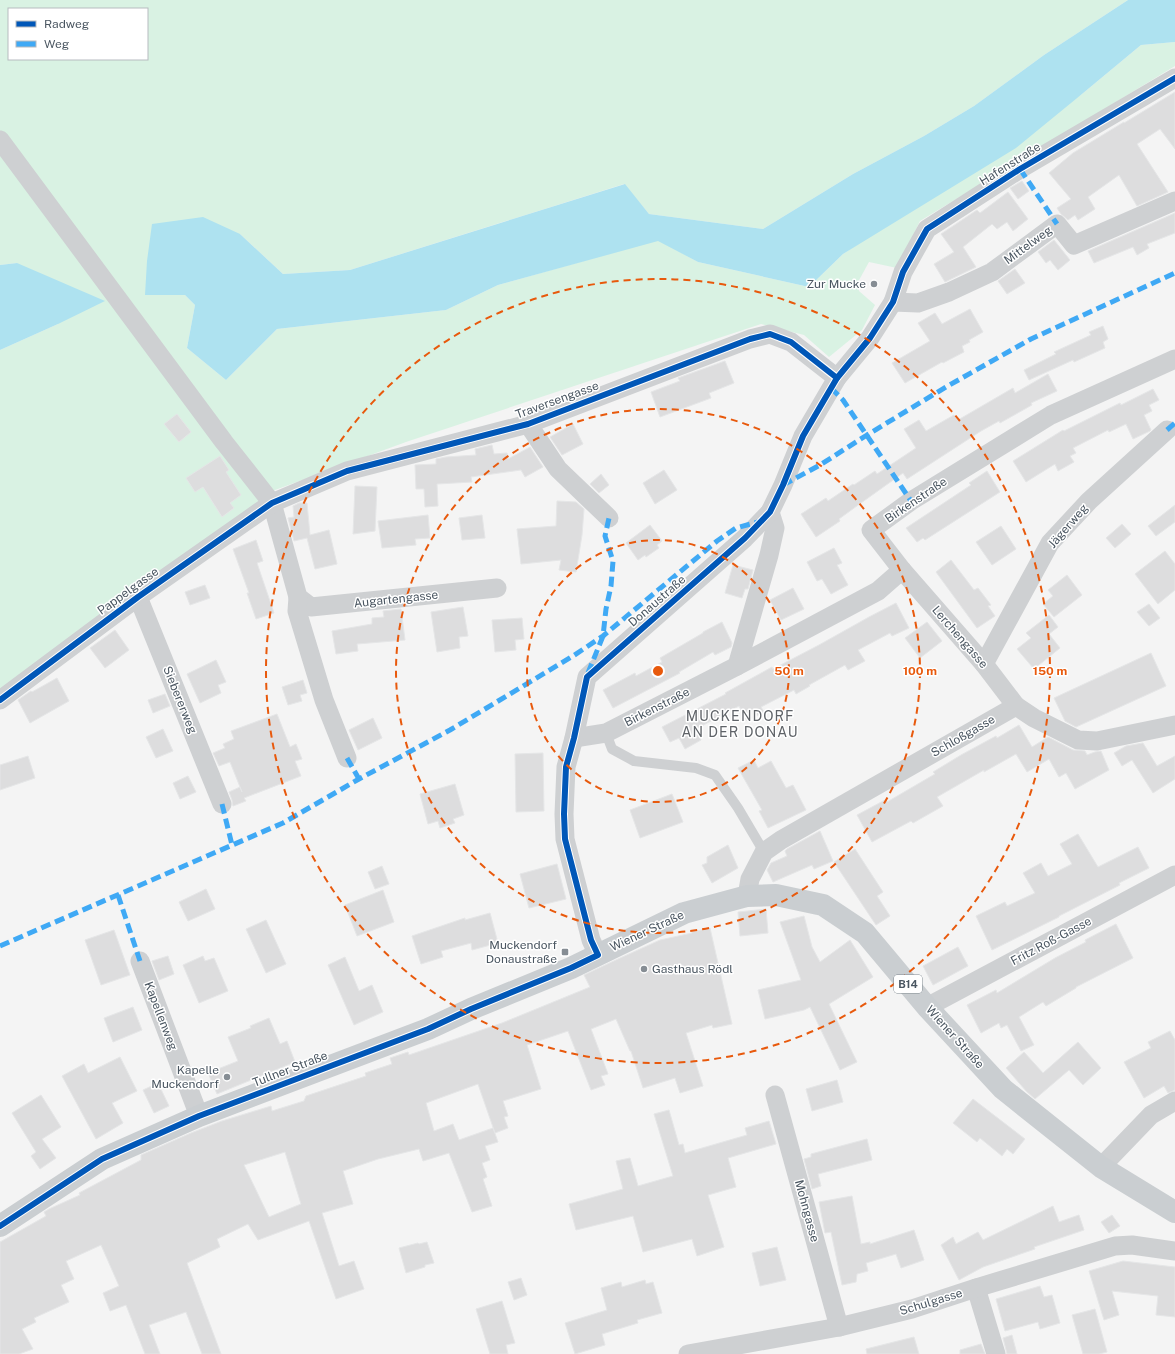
<svg xmlns="http://www.w3.org/2000/svg" width="1175" height="1354" viewBox="0 0 1175 1354" font-family="'Public Sans',sans-serif">
<style>
.green{fill:#d9f2e3;fill-rule:evenodd}
.water{fill:#aee2f0}
.building{fill:#ddddde;stroke:#e5e6e7;fill-rule:evenodd}
.lines{fill:none;stroke-linecap:round;stroke-linejoin:round}
.service{stroke:#ced0d2;stroke-width:10}
.minor{stroke:#ced0d2;stroke-width:19}
.primary{stroke:#caced1;stroke-width:22}
.quiet{stroke:#3fa9f5;stroke-width:5;stroke-dasharray:10 5;stroke-linecap:butt}
.cycleway-casing{stroke:#fff;stroke-width:8}
.cycleway{stroke:#0057b8;stroke-width:6}
.ring{fill:none;stroke:#e8590c;stroke-width:2;stroke-dasharray:7 5}
.poi-dot{fill:#868d94;stroke:#fff;stroke-width:1.5}
.labels{text-anchor:middle;dominant-baseline:central;stroke-width:3;stroke-linejoin:round;paint-order:stroke}
.shield{fill:#fff;stroke:#808990;stroke-width:1}
.shield-label{font-size:11px;font-weight:bold;fill:#4a5661}
.street-label{font-size:12px;fill:#4a5661;stroke:#fff}
.poi-label{font-size:12px;fill:#4a5661;stroke:#fff;text-anchor:end}
.quarter-label{font-size:14px;letter-spacing:1px;fill:#5f6368;stroke:#fff}
.centre{fill:#e8590c;stroke:#fff;stroke-width:2}
.ring-label{font-size:12px;text-anchor:middle;font-weight:bold;fill:#e8590c;stroke:#fff;stroke-width:3;stroke-linejoin:round;paint-order:stroke}
</style>
<rect width="100%" height="100%" fill="#f4f4f4"/>
<path class="green" d="M0,0H1128L1044,55L974,106L924,136L853,174L763,229L649,214L624,184L350,270L283,274L240,234L185,295L195,305L187,348L226,380L277,329L446,310L498,285L658,240L698,262L809,287L843,254L1082,94L1141,45L1175,42V66L920,221L897,268L869,262L858,282L859,291L875,305L862,330L829,357L804,335L761,324L406,442L275,490L0,695V350L58,324L17,263L0,265ZM9,9H147V59H9Z"/>
<g class="water">
<path d="M1128,0H1175V42L1141,45L1082,94L1016,148L843,254L809,287L698,262L658,241L498,285L446,310L277,329L226,380L187,348L195,305L185,295H145L147,261L152,224L203,217L240,234L283,274L350,270L625,184L649,214L763,229L853,174L924,136L974,106L1044,55Z"/>
<path d="M17,263L105,301L58,324L0,350V265Z"/>
</g>
<g class="building">
<path d="M1175,92V149L1160,129L1137,144L1168,192L1137,206L1119,175L1088,197L1095,209L1078,220L1075,215L1068,220L1061,214L1057,208L1071,199L1049,173L1073,153L1124,122V123Z"/>
<path d="M1022,181L1029,191L1018,199L1010,188Z"/>
<path d="M1008,192L1028,219L1013,231L1007,222L997,229L992,224L963,247L976,267L945,282L934,264L954,252L941,234L977,210L980,213Z"/>
<path d="M1175,213V233L1147,244L1149,248L1137,255L1133,247L1094,263L1088,251Z"/>
<path d="M1054,240L1070,260L1058,270L1050,260L1046,263L1038,252Z"/>
<path d="M1015,269L1025,283L1007,294L998,281Z"/>
<path d="M970,309L983,332L969,340L970,342L962,346L964,352L943,363L942,362L905,383L892,363L930,341L918,323L935,313L942,324Z"/>
<path d="M1103,326L1108,339L1103,342L1105,348L1074,362L1073,360L1029,380L1024,370L1056,354L1054,352L1091,335L1089,332Z"/>
<path d="M725,361L734,383L709,393L711,398L660,417L651,392L680,381L678,378Z"/>
<path d="M1048,374L1057,391L1031,403L1032,405L1000,423L999,421L981,431L907,479L903,473L861,503L839,519L840,521L816,537L801,514L826,498L828,501L853,484L854,485L875,471L877,474L916,448L904,429L919,420L926,431L954,415L958,420L1013,388L1015,393Z"/>
<path d="M1153,389L1159,400L1149,405L1152,411L1144,415L1151,430L1150,431L1133,439L1126,424L1109,432L1108,430L1073,448L1076,453L1070,456L1074,462L1058,471L1055,464L1026,482L1013,461L1063,430L1064,431L1120,403L1121,405Z"/>
<path d="M177,414L191,432L179,442L164,424Z"/>
<path d="M573,424L583,444L562,455L550,437Z"/>
<path d="M492,445L494,454L507,453L508,459L530,447L543,467L525,477L521,470L471,477L472,482L437,484L438,506L425,507L424,489H416L415,465L436,464V459L446,457L476,455L475,449Z"/>
<path d="M220,456L229,470L226,472L241,495L230,503L234,508L222,517L203,487L195,492L186,478Z"/>
<path d="M664,470L677,490L655,504L643,483Z"/>
<path d="M987,471L1000,492L925,540L923,538L917,542L906,528L971,485L969,483Z"/>
<path d="M601,474L609,485L599,493L590,484Z"/>
<path d="M355,486L377,487L375,531L353,534Z"/>
<path d="M557,501L576,502L584,509L582,535L576,572L559,570L561,560L521,564L517,529L556,526Z"/>
<path d="M299,503H307L310,535L329,530L337,564L315,569L307,538L294,541L288,518L294,517L293,506Z"/>
<path d="M1175,505V522L1156,536L1148,526Z"/>
<path d="M428,515L430,538L415,539L416,545L382,548L378,521Z"/>
<path d="M482,515L485,538L462,540L459,518Z"/>
<path d="M1122,524L1131,534L1115,548L1106,538Z"/>
<path d="M650,525L662,541L657,545L659,548L646,557L645,555L638,560L626,543Z"/>
<path d="M1001,526L1016,549L992,565L976,542Z"/>
<path d="M256,540L263,561L257,563L274,613L256,619L247,593H249L233,549Z"/>
<path d="M834,548L842,563L837,565L848,585L831,594L822,579L817,581L807,562Z"/>
<path d="M1165,551L1175,564V590L1158,604L1135,574Z"/>
<path d="M951,560L974,590L978,588L991,605L988,606L995,616L977,628L936,572Z"/>
<path d="M733,565L753,570L748,589H745L742,598L725,593Z"/>
<path d="M1067,575L1082,595L1054,617L1043,604L1053,596L1048,590Z"/>
<path d="M205,585L210,598L190,605L185,592Z"/>
<path d="M793,588L804,609L781,620L770,600Z"/>
<path d="M896,603L909,628L892,636L890,633L858,650L865,661L848,670L845,665L809,685L810,686L796,694L794,690L761,707L764,712L747,721L739,706L696,729L701,740L685,749L679,738L670,742L662,727L726,694L725,693L772,667L773,669L819,645L869,617Z"/>
<path d="M1149,604L1160,618L1149,626L1137,612Z"/>
<path d="M463,607L468,636L459,637L460,648L437,652L431,612Z"/>
<path d="M401,609L405,640L357,644L358,651L336,654L332,631L372,624V618L384,617L383,611Z"/>
<path d="M1049,615L1058,627L1049,634L1060,648L1034,669L1017,649L1031,638L1026,633Z"/>
<path d="M522,618L524,639L515,640L516,650L495,652L492,620Z"/>
<path d="M722,622L732,643L731,647L715,655L713,652L679,672L680,673L613,708L603,690L635,673L636,676L662,662L660,658L703,633V632Z"/>
<path d="M927,622L942,641L920,658L905,638Z"/>
<path d="M115,630L129,650L105,668L90,648Z"/>
<path d="M1151,653L1166,686L1076,727L1065,721L1054,698Z"/>
<path d="M216,660L226,682L218,685L221,693L200,703L187,674Z"/>
<path d="M57,678L69,701L30,723L18,700L31,691L32,692Z"/>
<path d="M303,680L307,693L300,695L302,701L288,705L282,687Z"/>
<path d="M165,694L170,706L153,713L148,700Z"/>
<path d="M277,714L290,747L296,744L302,759L295,761L301,776L244,798L246,801L233,806L232,800L229,792L240,787L242,792L230,762L219,766L213,753L225,748L223,744L234,739L231,731Z"/>
<path d="M373,718L382,738L358,750L349,730Z"/>
<path d="M1019,725L1032,747L1048,737L1073,750L1085,751L1087,755L1095,752L1101,751L1109,770L1075,789L1066,773L1059,777L1049,759L1027,772L1016,754L984,772V770L937,797L943,806L913,823L911,821L872,842L857,815L885,800L887,802L935,774L933,772L961,755L996,736L997,738Z"/>
<path d="M163,729L173,751L156,758L146,737Z"/>
<path d="M1143,743L1157,766L1175,756V779L1153,793L1132,760L1122,766L1114,753L1126,746Z"/>
<path d="M543,753L544,811L516,812L515,754Z"/>
<path d="M28,756L35,778L0,790V765Z"/>
<path d="M754,760L758,768L771,761L786,788L793,785L806,810L768,828L759,811L762,810L738,768Z"/>
<path d="M188,776L196,792L180,799L173,783Z"/>
<path d="M455,784L464,815L453,819L455,823L440,828L438,821L428,824L420,794Z"/>
<path d="M672,794L683,822L640,838L630,810Z"/>
<path d="M820,831L833,861L814,869L812,865L773,882L767,870L771,863L787,856L785,851L787,849Z"/>
<path d="M1078,834L1098,867L1138,847L1149,868L1119,883L1120,885L1059,916V917L992,950L976,916L1005,902L1007,906L1035,893L1023,873L1041,863L1048,876L1072,864L1060,844Z"/>
<path d="M728,845L738,868L712,883L702,865L707,863V857Z"/>
<path d="M855,849L883,892L877,896L890,916L876,925L834,862Z"/>
<path d="M557,864L566,899L529,908L520,874Z"/>
<path d="M382,866L389,884L375,889L368,872Z"/>
<path d="M206,889L215,909L188,921L179,902Z"/>
<path d="M383,890L394,922L357,936L345,905Z"/>
<path d="M766,909L768,933L740,936L738,912Z"/>
<path d="M490,913L498,943L472,950L471,943L441,951L443,957L421,964L412,936L465,918V920Z"/>
<path d="M804,916L812,947L820,962L850,940L873,977L829,1004L857,1062L840,1070L810,1007L804,1010L765,1019L758,990L801,980L780,922Z"/>
<path d="M266,920L286,964L266,973L246,929Z"/>
<path d="M1116,924L1133,958L1076,987V988L1046,1006L1043,1002L1019,1017L1034,1045L1021,1051L1007,1025L1001,1028L999,1023L981,1033L967,1005L996,990L997,993L1055,958L1086,942L1085,940Z"/>
<path d="M710,928L732,1024L713,1028L712,1025L686,1033L703,1086L680,1093L675,1078L643,1088L631,1051H630L616,1019L591,1029L608,1074L601,1076L605,1085L591,1090L568,1031L527,1045L541,1089L503,1101L508,1116L504,1117L508,1128L495,1133L478,1084L426,1103L434,1131L453,1124L459,1140L493,1128L498,1142L485,1146L490,1160L482,1163L487,1177L483,1179L492,1206L472,1212L449,1153L423,1161L419,1149L378,1159L343,1171L353,1204L322,1213L339,1266L354,1261L364,1289L336,1299L309,1221L258,1240L248,1224L217,1239L220,1247L187,1263L221,1354H202L186,1312L149,1325L160,1354H145L126,1305L110,1311L103,1293L119,1286L101,1245L66,1261L74,1279L61,1285L69,1302L34,1318L36,1322L22,1329L33,1349L19,1354H0V1242L46,1216L44,1212L49,1209L80,1195L79,1193L141,1160V1155L191,1133L222,1121L271,1106L272,1111L304,1101L306,1096L366,1076L365,1073L392,1064L390,1058L408,1052L409,1055L502,1023L590,987L584,975L618,959L660,940L692,933V932ZM285,1152L301,1204L269,1217L244,1165Z"/>
<path d="M114,930L130,975L101,985L85,940Z"/>
<path d="M958,947L968,966L933,985L923,966Z"/>
<path d="M168,956L174,974L159,980L152,961Z"/>
<path d="M203,956L205,961L214,958L228,991L199,1003L183,965Z"/>
<path d="M345,957L359,991L372,985L383,1012L354,1025L328,965Z"/>
<path d="M133,1007L142,1030L113,1042L104,1018Z"/>
<path d="M269,1018L280,1044L287,1041L295,1062L217,1094L208,1073L238,1061L228,1037L251,1028L250,1026Z"/>
<path d="M1170,1031L1175,1040V1090L1168,1093L1164,1086L1144,1098L1124,1062L1151,1048L1148,1042Z"/>
<path d="M1078,1042L1101,1068L1083,1085L1069,1070L1035,1099L1026,1091L1006,1068L1024,1052L1043,1073Z"/>
<path d="M120,1057L137,1091L112,1103L123,1123L96,1139L62,1076L84,1064L88,1073Z"/>
<path d="M837,1080L843,1102L812,1111L806,1089Z"/>
<path d="M158,1083L169,1106L154,1113L143,1090Z"/>
<path d="M41,1095L61,1127L42,1139L56,1158L40,1169L31,1156L36,1152L12,1113Z"/>
<path d="M973,1099L1025,1139L1013,1154L1007,1149L1002,1156L980,1138L977,1142L953,1123Z"/>
<path d="M669,1110L679,1145L683,1144L685,1153L747,1135L745,1128L769,1121L776,1144L728,1158L736,1187L708,1195L724,1247L697,1256L692,1239L643,1252L633,1216L576,1230L569,1204L623,1189L616,1161L630,1158L638,1186L673,1176L654,1114Z"/>
<path d="M867,1139L872,1160L818,1174L821,1186L812,1189L804,1159L811,1157V1154Z"/>
<path d="M852,1196L861,1244L870,1242V1244L914,1230L924,1260L901,1268L896,1254L866,1263L868,1271L857,1274L856,1282L842,1285L831,1232L825,1233L819,1202Z"/>
<path d="M1053,1206L1059,1222L1079,1215L1084,1230L1034,1247L1035,1249L983,1267L959,1280L941,1245L953,1237L956,1244L978,1232L983,1240Z"/>
<path d="M1112,1215L1120,1226L1109,1233L1101,1222Z"/>
<path d="M427,1242L434,1263L425,1265V1267L406,1273L399,1248L418,1243L419,1244Z"/>
<path d="M777,1247L786,1280L760,1286L752,1253Z"/>
<path d="M1123,1261L1175,1267V1317L1156,1315L1158,1296L1112,1291L1119,1315L1104,1320L1089,1271Z"/>
<path d="M521,1278L527,1295L514,1300L508,1282Z"/>
<path d="M645,1280L646,1284L653,1282L662,1313L637,1320L638,1323L602,1334L605,1345L575,1354L565,1323L607,1310L601,1288L621,1282L622,1287Z"/>
<path d="M1040,1286L1044,1297L1052,1295L1060,1323L1040,1329L1038,1322L1005,1331L996,1299Z"/>
<path d="M502,1301L515,1343L506,1345L508,1354H490L476,1309Z"/>
<path d="M1095,1309L1107,1352L1099,1354H1083L1072,1315Z"/>
<path d="M1012,1335L1017,1354H1007L1003,1338Z"/>
<path d="M914,1337L919,1354H867L866,1349Z"/>
<path d="M981,1344L985,1354H960V1350Z"/>
</g>
<g class="lines">
<path class="service" d="M606,733L612,749L634,761L696,768L715,775L738,808L764,852"/>
<g class="minor">
<path d="M0,140L224,442L272,503L298,597L311,607L497,588"/>
<path d="M893,302L918,303L949,292L992,272L1057,224L1074,245L1175,201"/>
<path d="M528,424L558,469L609,518"/>
<path d="M902,570L984,664L1016,706"/>
<path d="M138,597L222,804"/>
<path d="M298,597L297,611L324,700L347,758"/>
<path d="M984,664L1050,543L1089,501L1167,430"/>
<path d="M737,666L769,555L775,528L770,512"/>
<path d="M0,700L138,597L272,503L347,471L528,424L750,339L770,334L791,342L837,378"/>
<path d="M574,738L606,733L737,666L878,591L902,570L871,530L911,501L1051,415L1175,359"/>
<path d="M747,896L750,879L764,852L781,840L1016,706L1034,718L1078,740L1097,741L1175,725"/>
<path d="M598,955L591,940L565,839L564,814L566,767L574,738L587,677L745,538L770,512L783,485L803,436L837,378L870,338L893,302L903,272L927,229L1020,169L1175,78"/>
<path d="M140,961L199,1116"/>
<path d="M927,1007L1175,875"/>
<path d="M775,1095L839,1327"/>
<path d="M1101,1167L1151,1115L1175,1101"/>
<path d="M976,1288L996,1354"/>
<path d="M688,1354L839,1327L912,1309L976,1288L1115,1246L1132,1245L1175,1251"/>
</g>
<path class="primary" d="M0,1226L102,1159L199,1116L428,1029L471,1009L571,968L684,913L747,896L776,895L823,905L865,933L927,1007L1003,1089L1101,1167L1175,1212"/>
<g class="quiet">
<path d="M1020,169L1057,224"/>
<path d="M831,388L843,400L911,501"/>
<path d="M1167,430L1175,423"/>
<path d="M783,485L820,465L867,435L946,387L1031,339L1175,273"/>
<path d="M588,673L603,636L606,609L611,586L613,561L605,536L609,518"/>
<path d="M347,758L359,779"/>
<path d="M222,804L232,845"/>
<path d="M118,895L140,961"/>
<path d="M0,946L283,823L359,779L450,730L573,656L603,636L717,541L736,528L758,522"/>
</g>
<g class="cycleway-casing">
<g id="cycleway">
<path d="M0,700L138,597L272,503L347,471L528,424L750,339L770,334L791,342L837,378"/>
<path d="M0,1226L102,1159L199,1116L428,1029L471,1009L571,968L598,955L591,940L565,839L564,814L566,767L574,738L587,677L745,538L770,512L783,485L803,436L837,378L870,338L893,302L903,272L927,229L1020,169L1175,78"/>
</g>
</g>
<use href="#cycleway" class="cycleway"/>
</g>
<g class="ring">
<circle cx="658" cy="671" r="131"/>
<circle cx="658" cy="671" r="262"/>
<circle cx="658" cy="671" r="392"/>
</g>
<g class="poi-dot">
<circle cx="874" cy="284" r="4"/>
<rect x="561" y="948" width="8" height="8" rx="2"/>
<circle cx="644" cy="969" r="4"/>
<circle cx="227" cy="1077" r="4"/>
</g>
<g class="labels">
<rect class="shield" x="894" y="975" width="28" height="18" rx="3"/>
<g class="shield-label">
<text x="908" y="984">B14</text>
</g>
<g class="street-label">
<text transform="translate(1010 164) rotate(-32)">Hafenstraße</text>
<text transform="translate(1028 245) rotate(-36)">Mittelweg</text>
<text transform="translate(557 400) rotate(-20)">Traversengasse</text>
<text transform="translate(916 500) rotate(-34)">Birkenstraße</text>
<text transform="translate(1068 526) rotate(-49)">Jägerweg</text>
<text transform="translate(128 591) rotate(-36)">Pappelgasse</text>
<text transform="translate(396 599) rotate(-6)">Augartengasse</text>
<text transform="translate(657 601) rotate(-41)">Donaustraße</text>
<text transform="translate(960 637) rotate(49)">Lerchengasse</text>
<text transform="translate(180 700) rotate(68)">Siebererweg</text>
<text transform="translate(657 707) rotate(-27)">Birkenstraße</text>
<text transform="translate(963 736) rotate(-30)">Schloßgasse</text>
<text transform="translate(647 931) rotate(-25)">Wiener Straße</text>
<text transform="translate(1051 941) rotate(-28)">Fritz Roß-Gasse</text>
<text transform="translate(161 1016) rotate(69)">Kapellenweg</text>
<text transform="translate(955 1037) rotate(48)">Wiener Straße</text>
<text transform="translate(290 1069) rotate(-21)">Tullner Straße</text>
<text transform="translate(807 1211) rotate(75)">Mohngasse</text>
<text transform="translate(931 1302) rotate(-17)">Schulgasse</text>
</g>
<g class="poi-label">
<text x="866" y="284">Zur Mucke</text>
<text x="557" y="945">Muckendorf<tspan x="557" dy="14">Donaustraße</tspan></text>
<text x="652" y="969" text-anchor="start">Gasthaus Rödl</text>
<text x="219" y="1070">Kapelle<tspan x="219" dy="14">Muckendorf</tspan></text>
</g>
<g class="quarter-label">
<text x="740" y="716">MUCKENDORF<tspan x="740" dy="16">AN DER DONAU</tspan></text>
</g>
</g>
<circle cx="658" cy="671" r="6" class="centre"/>
<g class="ring-label">
<text x="789" y="675">50 m</text>
<text x="920" y="675">100 m</text>
<text x="1050" y="675">150 m</text>
</g>
<rect x="8" y="8" width="140" height="52" fill="#ffffff" stroke="#b7bbc0"/>
<rect x="16" y="21" width="20" height="6" fill="#0057b8" stroke="#b7bbc0"/>
<text x="44" y="28" font-size="12" fill="#4a5661">Radweg</text>
<rect x="16" y="41" width="20" height="6" fill="#3fa9f5" stroke="#b7bbc0"/>
<text x="44" y="48" font-size="12" fill="#4a5661">Weg</text>
</svg>
